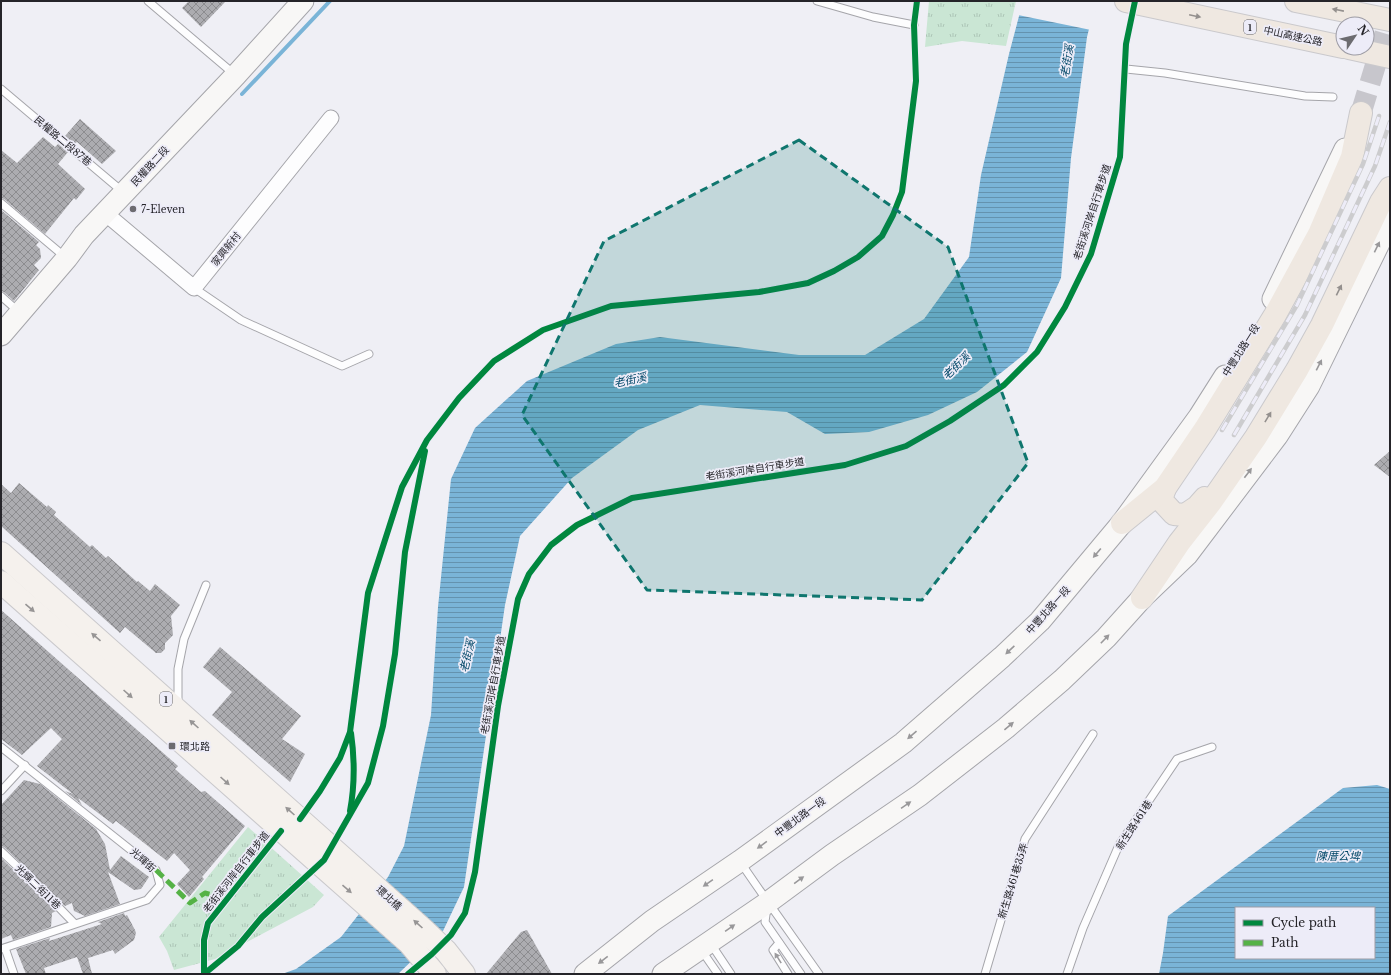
<svg xmlns="http://www.w3.org/2000/svg" width="1391" height="975" viewBox="0 0 1391 975" font-family="'Libre Baskerville','Noto Sans TC',serif">
<style>
.park{fill:url(#park-tufts)}
.water{fill:url(#water-rules);fill-rule:evenodd}
.pier{fill:#efeff5}
.lines{fill:none;stroke-linecap:round;stroke-linejoin:round}
.stream{stroke:#7ab4d7;stroke-width:4}
.building{fill:url(#building-cross-hatch)}
.secondary-tunnel{stroke:#c7c6cc;stroke-width:21;stroke-dasharray:21 10;stroke-linecap:butt}
.lane-casing{stroke:#a5a5aa;stroke-width:9}
.street-casing{stroke:#a5a5aa;stroke-width:17}
.secondary-casing{stroke:#a5a5aa;stroke-width:23}
.primary-casing{stroke:#cac9cc;stroke-width:24}
.highway-casing{stroke:#cac9cc;stroke-width:24}
.lane{stroke:#fdfdfe;stroke-width:7}
.street{stroke:#fdfdfe;stroke-width:15}
.secondary{stroke:#f8f7f6;stroke-width:21}
.primary{stroke:#f5f1ed;stroke-width:22}
.highway{stroke:#efe8e1;stroke-width:22}
.rail-casing{stroke:#ccccce;stroke-width:4.5}
.rail{stroke:#edecf8;stroke-width:3;stroke-dasharray:9;stroke-linecap:butt}
.quiet{stroke:#55b246;stroke-width:5;stroke-dasharray:10 5;stroke-linecap:butt}
.cycleway-casing{stroke:#edecf8;stroke-width:8}
.cycleway{stroke:#00873e;stroke-width:6}
.oneway{fill:#94908e}
.oneway2{fill:#99989a}
.oneway3{fill:#979595}
.oneway4{fill:#9c9b9e}
.marked{fill:#0f766e;fill-opacity:0.2;stroke:#0f766e;stroke-width:3;stroke-dasharray:8 5;stroke-linejoin:round}
.poi-dot{fill:#6c6b70;stroke:#edecf8;stroke-width:1.5}
.labels{text-anchor:middle;dominant-baseline:central;stroke-width:3.5;stroke-linejoin:round;paint-order:stroke}
.shield{fill:#edecf8;stroke:#616067;stroke-width:1}
.shield-label{font-size:9px;font-weight:bold;fill:#252429}
.street-label{font-size:10px;fill:#252429;stroke:#edecf8}
.poi-label{font-size:10px;fill:#252429;stroke:#edecf8;text-anchor:start}
.water-label{font-size:11px;font-style:italic;fill:#004667;stroke:#edecf8}
</style>
<defs>
<pattern id="park-tufts" width="24" height="20" patternUnits="userSpaceOnUse"><rect width="24" height="20" fill="#cae6d4"/><path d="M3 7l-1-3M5 7V3M7 7l1-3M15 17l-1-3M17 17v-4M19 17l1-3" fill="none" stroke="#adc5b6"/></pattern>
<pattern id="water-rules" width="6" height="5" patternUnits="userSpaceOnUse"><rect width="6" height="5" fill="#7ab4d7"/><path d="M0 2.5h6" fill="none" stroke="#6492ae"/></pattern>
<pattern id="building-cross-hatch" width="8" height="8" patternUnits="userSpaceOnUse"><rect width="8" height="8" fill="#acacb0"/><path d="M0 0l8 8M0 8l8-8" fill="none" stroke="#8c8c8f"/></pattern>
</defs>
<rect width="100%" height="100%" fill="#efeff5"/>
<g class="park">
<path d="M929,1H1016L1006,46L962,41L925,47Z"/>
<path d="M248,827L324,895L313,907L215,959L174,970L167,951L159,937Z"/>
</g>
<g class="water">
<path d="M1023,1H1096L1087,37L1071,158L1061,278L1027,352L977,392L928,415L869,432L825,434L787,412L700,405L638,430L572,478L520,536L505,605L464,887L443,931L398,974H282L296,969L341,937L388,877L404,846L431,715L438,607L451,479L475,428L527,381L616,344L660,337L799,355H865L924,319L969,257L981,175L1009,54Z"/>
<path d="M1377,785L1390,789V974H1159L1163,953L1168,916L1343,788ZM1236,908H1374V958H1236Z"/>
</g>
<path class="pier" d="M1021,1H1098L1091,30L1018,15Z"/>
<g class="lines">
<path class="stream" d="M242,94L330,1"/>
</g>
<g class="building">
<path d="M189,1H226L201,27L182,8Z"/>
<path d="M80,119L116,151L102,164L77,142L74,144L65,136Z"/>
<path d="M43,137L55,147L58,144L68,152L58,164L85,189L76,200L74,198L45,234L4,199L1,198V150L17,163Z"/>
<path d="M1,210L39,242L36,245L40,249L41,258L34,265L39,270L14,301L4,292L1,291Z"/>
<path d="M1390,451V477L1374,465Z"/>
<path d="M19,483L47,507L48,505L56,512L54,515L90,547L92,545L106,558L108,556L137,582L138,581L150,591L155,584L180,605L171,616L173,635L165,643V649L161,653H156L125,627L120,633L1,526V484L11,493Z"/>
<path d="M1,610L178,766L175,769L201,792L205,791L245,826L202,877L204,879L189,897L177,884L190,870L174,853L167,861L116,821L113,824L78,798L82,805L65,791L73,794L37,766L62,739L51,728L22,755L1,739Z"/>
<path d="M220,647L301,716L282,739L305,754L290,782L212,715L232,692L203,667Z"/>
<path d="M24,780L40,784L96,829L105,844L110,870L121,856L149,877L141,889L134,890L108,872L120,904L85,916L74,911L72,903L65,906L4,847L1,846V805Z"/>
<path d="M1,858L56,911L52,913L51,927L13,940L11,935L1,939Z"/>
<path d="M124,913L125,916L127,915L135,930L136,933L134,940L115,954L113,950L88,958L92,974H83L77,957L44,968L46,974H26L16,949L50,938L49,941L102,924L98,922Z"/>
<path d="M527,930L552,974H486L521,932Z"/>
</g>
<g class="lines">
<path class="secondary-tunnel" d="M1361,113L1390,17"/>
<g class="lane-casing">
<g id="lane">
<path d="M148,1L234,74"/>
<path d="M817,1L873,17L914,25"/>
<path d="M1126,69L1165,73L1305,96L1333,97"/>
<path d="M1,89L123,192"/>
<path d="M1,203L65,257"/>
<path d="M194,288L241,320L342,366L369,354"/>
<path d="M1,296L19,312"/>
<path d="M178,705V669L184,639L206,585"/>
<path d="M1,747L156,870L160,885L147,900L1,949"/>
<path d="M1,791L25,765"/>
<path d="M1,851L41,889L74,923"/>
<path d="M741,863C766,900 793,937 819,974"/>
<path d="M767,907L765,922L801,974"/>
<path d="M779,943L773,950L788,974"/>
<path d="M711,944L731,974"/>
<path d="M5,948L14,974"/>
<path d="M702,951L718,974"/>
<path d="M985,974L1025,839L1093,734"/>
<path d="M1067,974L1083,928L1119,845L1177,759L1212,747"/>
</g>
</g>
<g class="street-casing">
<path id="street" d="M105,213L194,288L331,118"/>
</g>
<g class="secondary-casing">
<g id="secondary">
<path d="M1273,299L1345,149"/>
<path d="M1,335L67,258L84,235L236,75L303,1"/>
<path d="M585,974L652,921L740,861L903,743L1002,657L1040,621L1122,523L1199,417L1225,376"/>
<path d="M663,974L767,903L832,855L920,795L1006,728L1062,680L1106,638L1142,598L1187,555L1277,436L1309,386L1390,221"/>
</g>
</g>
<g class="primary-casing">
<g id="primary">
<path d="M1,553L424,930L446,951L464,974"/>
<path d="M1,582L409,943L435,974"/>
</g>
</g>
<g class="highway-casing">
<g id="highway">
<path d="M1126,1L1343,47"/>
<path d="M1296,1L1390,20"/>
<path d="M1349,48L1390,57"/>
<path d="M1165,488L1161,500L1174,514L1185,515L1197,507L1205,498"/>
<path d="M1122,523L1165,488L1205,429L1275,315L1319,234L1352,157L1361,113"/>
<path d="M1142,598L1179,543L1211,502L1256,437L1297,370L1322,325L1381,202L1390,188"/>
</g>
</g>
<use href="#lane" class="lane"/>
<use href="#street" class="street"/>
<use href="#secondary" class="secondary"/>
<use href="#primary" class="primary"/>
<use href="#highway" class="highway"/>
<g class="rail-casing">
<g id="rail">
<path d="M1222,430L1297,305L1363,164L1379,116"/>
<path d="M1234,435L1305,315L1375,166L1390,122"/>
</g>
</g>
<use href="#rail" class="rail"/>
<path class="quiet" d="M156,870L190,903L205,893L227,899"/>
<g class="cycleway-casing">
<g id="cycleway">
<path d="M350,811C355,784 355,761 351,733"/>
<path d="M300,819L320,791L340,758L350,732L368,593L402,487L427,440L459,398L494,361L543,330L611,306L759,292L808,283L834,271L858,257L882,236L893,215L902,192L916,81L914,25L917,1"/>
<path d="M204,974L238,946L262,917L324,860L368,783L383,726L395,654L405,552L425,451"/>
<path d="M204,974V940L208,923L281,831"/>
<path d="M408,974L432,954L451,935L465,913L475,872L498,706L518,599L529,574L551,545L577,525L632,498L845,465L906,446L950,421L1004,385L1037,352L1065,307L1091,254L1120,157L1126,44L1135,1"/>
</g>
</g>
<use href="#cycleway" class="cycleway"/>
</g>
<defs><path id="oneway-solid" d="M-6-.8H1V-3.2L6.5 0L1 3.2V.8H-6Z"/></defs>
<g class="oneway">
<use href="#oneway-solid" transform="translate(1338 10) rotate(-169)"/>
<use href="#oneway-solid" transform="translate(1195 16) rotate(12)"/>
<use href="#oneway-solid" transform="translate(1339 290) rotate(-64)"/>
<use href="#oneway-solid" transform="translate(1268 417) rotate(-59)"/>
</g>
<g class="oneway2">
<use href="#oneway-solid" transform="translate(1377 247) rotate(-64)"/>
<use href="#oneway-solid" transform="translate(1319 365) rotate(-63)"/>
<use href="#oneway-solid" transform="translate(1248 473) rotate(-53)"/>
<use href="#oneway-solid" transform="translate(1097 553) rotate(130)"/>
<use href="#oneway-solid" transform="translate(1105 639) rotate(-46)"/>
<use href="#oneway-solid" transform="translate(1010 650) rotate(137)"/>
<use href="#oneway-solid" transform="translate(1009 726) rotate(-40)"/>
<use href="#oneway-solid" transform="translate(912 735) rotate(139)"/>
<use href="#oneway-solid" transform="translate(906 805) rotate(-34)"/>
<use href="#oneway-solid" transform="translate(762 845) rotate(144)"/>
<use href="#oneway-solid" transform="translate(799 880) rotate(-36)"/>
<use href="#oneway-solid" transform="translate(708 883) rotate(145)"/>
<use href="#oneway-solid" transform="translate(730 928) rotate(-35)"/>
<use href="#oneway-solid" transform="translate(603 960) rotate(142)"/>
</g>
<g class="oneway3">
<use href="#oneway-solid" transform="translate(30 608) rotate(41)"/>
<use href="#oneway-solid" transform="translate(96 637) rotate(-139)"/>
<use href="#oneway-solid" transform="translate(128 694) rotate(42)"/>
<use href="#oneway-solid" transform="translate(194 724) rotate(-138)"/>
<use href="#oneway-solid" transform="translate(225 781) rotate(42)"/>
<use href="#oneway-solid" transform="translate(290 811) rotate(-138)"/>
<use href="#oneway-solid" transform="translate(347 889) rotate(41)"/>
<use href="#oneway-solid" transform="translate(418 924) rotate(-138)"/>
</g>
<use class="oneway4" href="#oneway-solid" transform="translate(778 958) rotate(-122)"/>
<path class="marked" d="M799,140L948,247L1028,463L922,600L647,590L522,415L604,241Z"/>
<g class="poi-dot">
<circle cx="133" cy="209" r="4"/>
<rect x="168" y="742" width="8" height="8" rx="2"/>
</g>
<g class="labels">
<g class="shield">
<rect x="1244" y="20" width="12" height="14" rx="3"/>
<rect x="160" y="692" width="12" height="14" rx="3"/>
</g>
<g class="shield-label">
<text x="1250" y="27">1</text>
<text x="166" y="699">1</text>
</g>
<g class="street-label">
<text transform="translate(1293 36) rotate(12)">中山高速公路</text>
<text transform="translate(63 141) rotate(40)">民權路二段87巷</text>
<text transform="translate(150 166) rotate(-47)">民權路二段</text>
<text transform="translate(1092 212) rotate(-72)">老街溪河岸自行車步道</text>
<text transform="translate(226 249) rotate(-51)">家興新村</text>
<text transform="translate(1241 350) rotate(-58)">中豐北路一段</text>
<text transform="translate(755 469) rotate(-9)">老街溪河岸自行車步道</text>
<text transform="translate(1048 610) rotate(-48)">中豐北路一段</text>
<text transform="translate(493 685) rotate(-80)">老街溪河岸自行車步道</text>
<text transform="translate(800 817) rotate(-36)">中豐北路一段</text>
<text transform="translate(1134 825) rotate(-57)">新生路461巷</text>
<text transform="translate(143 860) rotate(42)">光輝街</text>
<text transform="translate(236 872) rotate(-52)">老街溪河岸自行車步道</text>
<text transform="translate(1013 881) rotate(-73)">新生路461巷35弄</text>
<text transform="translate(38 887) rotate(44)">光輝二街11巷</text>
<text transform="translate(389 898) rotate(42)">環北橋</text>
</g>
<g class="poi-label">
<text x="141" y="209">7-Eleven</text>
<text x="180" y="746">環北路</text>
</g>
<g class="water-label">
<text transform="translate(1067 61) rotate(-81)">老街溪</text>
<text transform="translate(956 366) rotate(-44)">老街溪</text>
<text transform="translate(630 380) rotate(-12)">老街溪</text>
<text transform="translate(467 656) rotate(-77)">老街溪</text>
<text x="1338" y="856">陳厝公埤</text>
</g>
</g>
<rect width="1391" height="975" fill="none" stroke="#252429" stroke-width="4"/>
<rect x="1235" y="907" width="140" height="52" fill="#edecf8" stroke="#9d9ca5"/>
<rect x="1243" y="920" width="20" height="6" fill="#00873e" stroke="#9d9ca5"/>
<text x="1271" y="927" font-size="12" fill="#252429">Cycle path</text>
<rect x="1243" y="940" width="20" height="6" fill="#55b246" stroke="#9d9ca5"/>
<text x="1271" y="947" font-size="12" fill="#252429">Path</text>
<g transform="translate(1355 36) rotate(55)"><circle r="19" fill="#edecf8" stroke="#9d9ca5"/>
<path d="M0-3L7 15L0 10L-7 15Z" fill="#6c6b70"/>
<text y="-6" font-size="11" font-weight="bold" text-anchor="middle" fill="#252429">N</text>
</g>
</svg>
